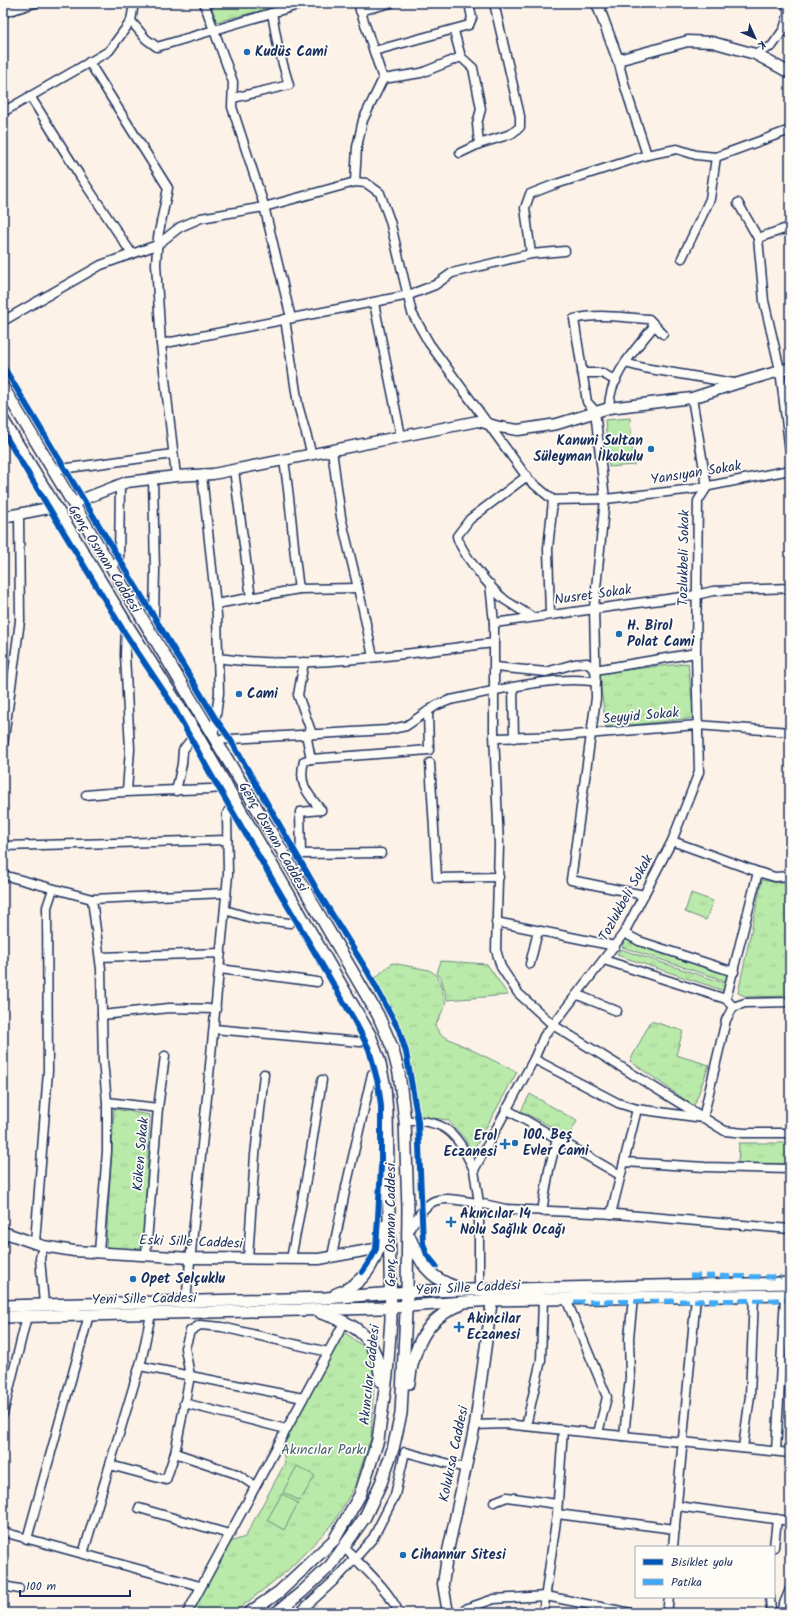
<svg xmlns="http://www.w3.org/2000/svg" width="793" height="1616" viewBox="0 0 793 1616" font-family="Kalam,sans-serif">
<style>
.grass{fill:url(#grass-tufts);stroke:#6a8c84}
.pitch{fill:#baeaa9;stroke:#6a8c84}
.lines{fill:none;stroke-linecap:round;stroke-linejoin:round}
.minor-casing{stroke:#1b2f5e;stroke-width:11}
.tertiary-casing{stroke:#1b2f5e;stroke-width:13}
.secondary-casing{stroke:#1b2f5e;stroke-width:14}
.minor{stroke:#fdfcf7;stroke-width:8}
.tertiary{stroke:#fdfcf7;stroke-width:10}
.secondary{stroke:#fdfcf7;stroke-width:11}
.quiet{stroke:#3fa9f5;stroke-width:5;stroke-dasharray:10 5;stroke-linecap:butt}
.cycleway-casing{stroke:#fdfcf7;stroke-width:8}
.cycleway{stroke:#0057b8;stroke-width:6}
.poi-dot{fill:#1f6fb2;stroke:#fdfcf7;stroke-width:1.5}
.labels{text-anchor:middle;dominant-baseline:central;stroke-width:3.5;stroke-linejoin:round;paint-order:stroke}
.poi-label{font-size:14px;font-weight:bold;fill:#1b2f5e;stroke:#fdfcf7;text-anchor:start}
.street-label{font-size:14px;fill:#1b2f5e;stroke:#fdfcf7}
.park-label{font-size:14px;fill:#435e71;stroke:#fdfcf7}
</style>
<defs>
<pattern id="grass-tufts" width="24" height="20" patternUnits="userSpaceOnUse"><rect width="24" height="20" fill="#baeaa9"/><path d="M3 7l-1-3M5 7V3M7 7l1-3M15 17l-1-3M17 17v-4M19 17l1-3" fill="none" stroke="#9fc994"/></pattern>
</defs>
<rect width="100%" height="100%" fill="#fcf2e7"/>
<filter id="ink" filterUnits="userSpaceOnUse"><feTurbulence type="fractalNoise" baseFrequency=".025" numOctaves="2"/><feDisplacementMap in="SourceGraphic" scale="8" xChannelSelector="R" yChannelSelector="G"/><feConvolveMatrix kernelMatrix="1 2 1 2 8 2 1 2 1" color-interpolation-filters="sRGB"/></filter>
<g filter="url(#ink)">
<g class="grass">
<path d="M211,3H265L267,9L216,22Z"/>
<path d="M688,663L694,718L606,728L599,673Z"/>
<path d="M762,880L790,885V996L747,997L738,993Z"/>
<path d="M691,893L713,901L706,920L685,912Z"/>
<path d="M625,939L731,974L729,982L622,947Z"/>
<path d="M620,949L727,984L725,991L617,955Z"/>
<path d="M441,961L487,964L508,995L447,1000L441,977L437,973Z"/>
<path d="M392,963L429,970L438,976L446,1004L435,1026L441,1035L517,1072L472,1153L465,1139L448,1120L419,1116L407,1043L374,979Z"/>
<path d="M651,1021L683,1031L676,1055L709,1065L694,1106L630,1061Z"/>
<path d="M530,1094L577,1121L569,1136L521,1111Z"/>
<path d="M114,1109L150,1115L143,1251L106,1248Z"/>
<path d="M739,1143H788L789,1164L738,1163Z"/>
<path d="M344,1332L364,1347L372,1362L374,1381L371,1438L354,1488L333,1524L288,1570L240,1608L230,1613H190L227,1543L245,1537L285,1463L282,1445Z"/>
</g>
<g class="pitch">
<path d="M630,418L634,465L609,467L605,420Z"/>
<path d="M297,1466L315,1476L300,1501L283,1492Z"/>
<path d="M282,1494L298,1503L284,1530L267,1520Z"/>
</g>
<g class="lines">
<g class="minor-casing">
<g id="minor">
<path d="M134,3L131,21L146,39L157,47L305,3"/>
<path d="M204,3L233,82L232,107L263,202L291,318"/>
<path d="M358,3L383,79"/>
<path d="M360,11L391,3"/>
<path d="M3,13L35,3"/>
<path d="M454,31L461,57L473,68L481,109L477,124L479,144"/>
<path d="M374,51L469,25L472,18L469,3"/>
<path d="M755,54L772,46L784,29L789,12"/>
<path d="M618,60L625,87L647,155"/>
<path d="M89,62L168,188L158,237L156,264L161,344L176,476"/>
<path d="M30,96L80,176L132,254"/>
<path d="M233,98L289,85L278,47L272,13"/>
<path d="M3,112L109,51L131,21"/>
<path d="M460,153L479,144L511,134L520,127V116L494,3"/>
<path d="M355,182L357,147L363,120L383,79L421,73L461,57"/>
<path d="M738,203L758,238L764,301L780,370L790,452"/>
<path d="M758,238L790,227"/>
<path d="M565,251L531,254L525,208L530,194L553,185L647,155L677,149L696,155L716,157L790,130"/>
<path d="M682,258L710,199L716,157"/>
<path d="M374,303L401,436"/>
<path d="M285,319L298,405L312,455"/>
<path d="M3,321L101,265L157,245L180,227L201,218L264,207L355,182L366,183L380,193L390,221L412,313L429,343L529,480L553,500L605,499L694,489L790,470"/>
<path d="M161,344L409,295L435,285L452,273L531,254"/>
<path d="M625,363L644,368L734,383"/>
<path d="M582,373H602L616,381"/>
<path d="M609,408C609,376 635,350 654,326"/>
<path d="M332,450L341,517L363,609L373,657"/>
<path d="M284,461C291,503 293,546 299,589"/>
<path d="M53,470L173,454"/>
<path d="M234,470L251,598"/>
<path d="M202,475L217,615L219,693L213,737"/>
<path d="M527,476L470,519L457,536C461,553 491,589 505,600C514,606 523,611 532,617"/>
<path d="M153,479L155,571L154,617"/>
<path d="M111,566L119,560L120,485"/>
<path d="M490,584L494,623V734L499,845L496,950L501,967L518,993L553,1025L624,933L672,841L699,772L696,653L698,501L707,487L692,398"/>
<path d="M216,604L299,589L358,588"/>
<path d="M550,614L548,549L553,500"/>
<path d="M494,623L696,595L713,591L790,588"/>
<path d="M126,624L125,655L130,749L127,791"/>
<path d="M218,658C305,671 407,653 494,643"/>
<path d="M304,662L298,695L312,734"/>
<path d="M495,667L546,672L574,664L587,663L595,670L696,653"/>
<path d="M513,688L514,738"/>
<path d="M306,734L311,759L429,750L428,711"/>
<path d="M495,738L562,736L697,725L790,732"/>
<path d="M215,740L387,730L406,726L437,705L450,700C489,692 558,674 596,682"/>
<path d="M3,745L20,621L19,514"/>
<path d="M311,759L304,761C298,784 307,793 321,810"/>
<path d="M430,763L437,878L499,877"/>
<path d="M176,791L182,764L183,750L196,733"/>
<path d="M86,795C133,790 180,791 227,788"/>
<path d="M321,810L300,812L301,854L381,853"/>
<path d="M672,841L758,872L726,999L733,1007"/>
<path d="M3,846L227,840"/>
<path d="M758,872L775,877L790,876"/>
<path d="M3,875L92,899"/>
<path d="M644,895L571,880L596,698L594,608L605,499L595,411L587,402L574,319C599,313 623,318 649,319L663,334"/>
<path d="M225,910L255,919L290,923"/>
<path d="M496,922L615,946"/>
<path d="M624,933L639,941L734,972"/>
<path d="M100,957L221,953"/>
<path d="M604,960L726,999"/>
<path d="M530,964L538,931"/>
<path d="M220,969L317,982"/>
<path d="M578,995L617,1011"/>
<path d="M790,1002L745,1003L733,1007L726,1020L703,1118L637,1109L624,1162L705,1167L790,1169"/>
<path d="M102,1015L169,1008L216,1009"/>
<path d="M214,1029L360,1042"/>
<path d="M534,1059L618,1103L637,1109"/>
<path d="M107,1102L158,1108"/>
<path d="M506,1109L620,1175"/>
<path d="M405,1121C447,1119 457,1134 474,1170"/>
<path d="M790,1133H744L725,1131L553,1025L544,1036L534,1059L474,1170L479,1203L506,1209L616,1214L790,1229"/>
<path d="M542,1211L549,1170L557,1138"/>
<path d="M611,1214L624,1162"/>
<path d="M408,1231C433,1192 436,1197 479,1203V1289"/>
<path d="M3,1241L4,1233"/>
<path d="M35,1243L48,1071L47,907L53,889"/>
<path d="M43,1246L40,1258L44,1304"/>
<path d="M99,1252L107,1151V1102L103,1061L101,969L92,899L226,893"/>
<path d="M146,1254L158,1108L165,1056"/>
<path d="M332,1256L346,1187L372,1074"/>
<path d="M248,1258L255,1155L264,1074"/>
<path d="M291,1259L308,1169L322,1080"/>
<path d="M566,1299L607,1397L598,1433"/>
<path d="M186,1301L207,1097L228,875L227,814L234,800"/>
<path d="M140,1366L303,1398"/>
<path d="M184,1403L286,1429"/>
<path d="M3,1414L27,1316"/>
<path d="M475,1425L505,1424L790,1453"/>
<path d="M526,1426L541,1360L543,1299"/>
<path d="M624,1436L630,1377L629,1338L633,1298"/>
<path d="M743,1448L750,1396L754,1296"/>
<path d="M776,1451L785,1296"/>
<path d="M175,1453L237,1474L255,1486"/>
<path d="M110,1465L166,1480L175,1453L190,1376L185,1348L190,1331L200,1325L222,1327L328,1352"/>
<path d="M494,1502L507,1497L557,1504"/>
<path d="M677,1506L790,1521"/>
<path d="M139,1508L229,1534"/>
<path d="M557,1514L675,1529"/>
<path d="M3,1532L200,1586"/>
<path d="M27,1539L89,1315"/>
<path d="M344,1547C363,1568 387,1587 399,1613"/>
<path d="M673,1547L696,1297"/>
<path d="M774,1547L777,1519"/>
<path d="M83,1554L142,1358L151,1314"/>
<path d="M3,1586L19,1589"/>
<path d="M770,1597L771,1613"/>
<path d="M187,1613L345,1321"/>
<path d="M299,1613L341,1574L373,1538L395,1495L405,1452L465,1468"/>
<path d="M460,1613L468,1608L494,1599L546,1596L631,1613"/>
<path d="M543,1613L557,1514L563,1430"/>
<path d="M667,1613L669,1597"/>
<path d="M780,1613L790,1589"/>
</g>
</g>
<g class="tertiary-casing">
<g id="tertiary">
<path d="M597,3L618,60L688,41L712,42L755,54L790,73"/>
<path d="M787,3L790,13"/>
<path d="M73,503L127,482L176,476L213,474L478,421L499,427L518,430L557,424L609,408L692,398L735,384L790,368"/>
<path d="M3,517L54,507"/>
<path d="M3,1232L43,1246L74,1251L191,1258L319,1259L380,1248"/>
<path d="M448,1613L443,1584L448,1551L475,1425L492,1300"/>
</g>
</g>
<g class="secondary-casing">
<g id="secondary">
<path d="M3,387L274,837L378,1015L392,1047L399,1073L405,1121L408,1209L407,1292L401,1414L393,1449L381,1483L365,1517L331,1565L302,1592L276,1613"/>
<path d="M3,420L126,623L196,733L370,1035L379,1060L385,1087L387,1114L391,1319L387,1375L378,1440L360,1495L334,1540L279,1592L249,1613"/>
<path d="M409,1236C420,1262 428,1278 456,1287"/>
<path d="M336,1294C368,1283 378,1257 385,1226"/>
<path d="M3,1306L325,1298L423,1291L790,1283"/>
<path d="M321,1313C360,1325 377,1339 381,1381"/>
<path d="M3,1317L380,1308L492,1300L790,1295"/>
<path d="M409,1383C413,1348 425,1319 460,1305"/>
</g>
</g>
<use href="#minor" class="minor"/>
<use href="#tertiary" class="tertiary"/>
<use href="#secondary" class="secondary"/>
<g class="quiet">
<path d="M690,1276L781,1277"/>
<path d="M574,1302L790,1300"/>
</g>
<g class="cycleway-casing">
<g id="cycleway">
<path d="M3,366L215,718L230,739L317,890L369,974L399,1030L406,1052L418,1121L423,1243L427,1255L436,1266"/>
<path d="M3,432L126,635L170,701L210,773L353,1018L369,1049L378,1083L381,1106V1167L376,1249L371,1259L362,1272"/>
</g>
</g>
<use href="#cycleway" class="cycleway"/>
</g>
</g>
<g class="poi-dot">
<circle cx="247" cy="52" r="4"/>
<circle cx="651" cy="449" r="4"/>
<circle cx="619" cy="634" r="4"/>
<circle cx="239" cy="694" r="4"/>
<circle cx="515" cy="1143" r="4"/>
<path d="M503 1138h4v4h4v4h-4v4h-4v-4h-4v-4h4z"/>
<path d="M449 1216h4v4h4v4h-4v4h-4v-4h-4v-4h4z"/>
<circle cx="133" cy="1279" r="4"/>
<path d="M457 1321h4v4h4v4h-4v4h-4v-4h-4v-4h4z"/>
<circle cx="403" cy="1555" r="4"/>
</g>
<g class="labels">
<g class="poi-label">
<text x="255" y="52">Kudüs Cami</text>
<text x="643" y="441" text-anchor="end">Kanuni Sultan<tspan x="643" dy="16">Süleyman İlkokulu</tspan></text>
<text x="627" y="626">H. Birol<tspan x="627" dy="16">Polat Cami</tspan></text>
<text x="247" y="694">Cami</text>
<text x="523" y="1135">100. Beş<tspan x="523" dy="16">Evler Cami</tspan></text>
<text x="497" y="1136" text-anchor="end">Erol<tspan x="497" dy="16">Eczanesi</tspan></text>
<text x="460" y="1214">Akıncılar 14<tspan x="460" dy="16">Nolu Sağlık Ocağı</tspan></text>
<text x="141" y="1279">Opet Selçuklu</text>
<text x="467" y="1319">Akincilar<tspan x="467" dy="16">Eczanesi</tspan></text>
<text x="411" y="1555">Cihannur Sitesi</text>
</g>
<g class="street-label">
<text transform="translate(696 473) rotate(-9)">Yansıyan Sokak</text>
<text transform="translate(684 558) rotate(-89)">Tozlukbeli Sokak</text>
<text transform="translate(104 559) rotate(58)">Genç Osman Caddesi</text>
<text transform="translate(593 595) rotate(-8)">Nusret Sokak</text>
<text transform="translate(641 716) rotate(-5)">Seyyid Sokak</text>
<text transform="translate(273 837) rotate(60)">Genç Osman Caddesi</text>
<text transform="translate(626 898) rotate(-61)">Tozlukbeli Sokak</text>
<text transform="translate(141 1154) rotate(-85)">Köken Sokak</text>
<text transform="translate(391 1225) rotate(-90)">Genç Osman Caddesi</text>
<text transform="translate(191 1242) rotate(2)">Eski Sille Caddesi</text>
<text transform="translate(468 1288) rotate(-3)">Yeni Sille Caddesi</text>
<text transform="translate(144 1299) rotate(-1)">Yeni Sille Caddesi</text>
<text transform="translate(370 1375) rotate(-84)">Akıncılar Caddesi</text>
<text transform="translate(454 1454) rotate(-78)">Kolukısa Caddesi</text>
</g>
<g class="park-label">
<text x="324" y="1450">Akıncılar Parkı</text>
</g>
</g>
<rect width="793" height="1616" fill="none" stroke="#fdfcf7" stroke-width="16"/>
<rect x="8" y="8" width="777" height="1600" fill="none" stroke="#1b2f5e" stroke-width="1.5" filter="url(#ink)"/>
<rect x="635" y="1546" width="140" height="52" fill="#fdfcf7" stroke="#a3aaba"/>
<rect x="643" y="1559" width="20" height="6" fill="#0057b8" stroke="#a3aaba"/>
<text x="671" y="1566" font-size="12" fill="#1b2f5e">Bisiklet yolu</text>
<rect x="643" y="1579" width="20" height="6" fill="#3fa9f5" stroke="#a3aaba"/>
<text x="671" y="1586" font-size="12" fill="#1b2f5e">Patika</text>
<g transform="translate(755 38) rotate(135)" stroke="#fdfcf7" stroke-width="3" paint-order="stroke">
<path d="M0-3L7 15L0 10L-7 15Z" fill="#1b2f5e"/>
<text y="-6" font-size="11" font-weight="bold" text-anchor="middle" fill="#1b2f5e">K</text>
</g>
<path d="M20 1590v6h110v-6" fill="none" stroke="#1b2f5e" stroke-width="2"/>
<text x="26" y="1590" font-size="12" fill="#1b2f5e" stroke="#fdfcf7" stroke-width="3" paint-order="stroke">100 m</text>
</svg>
